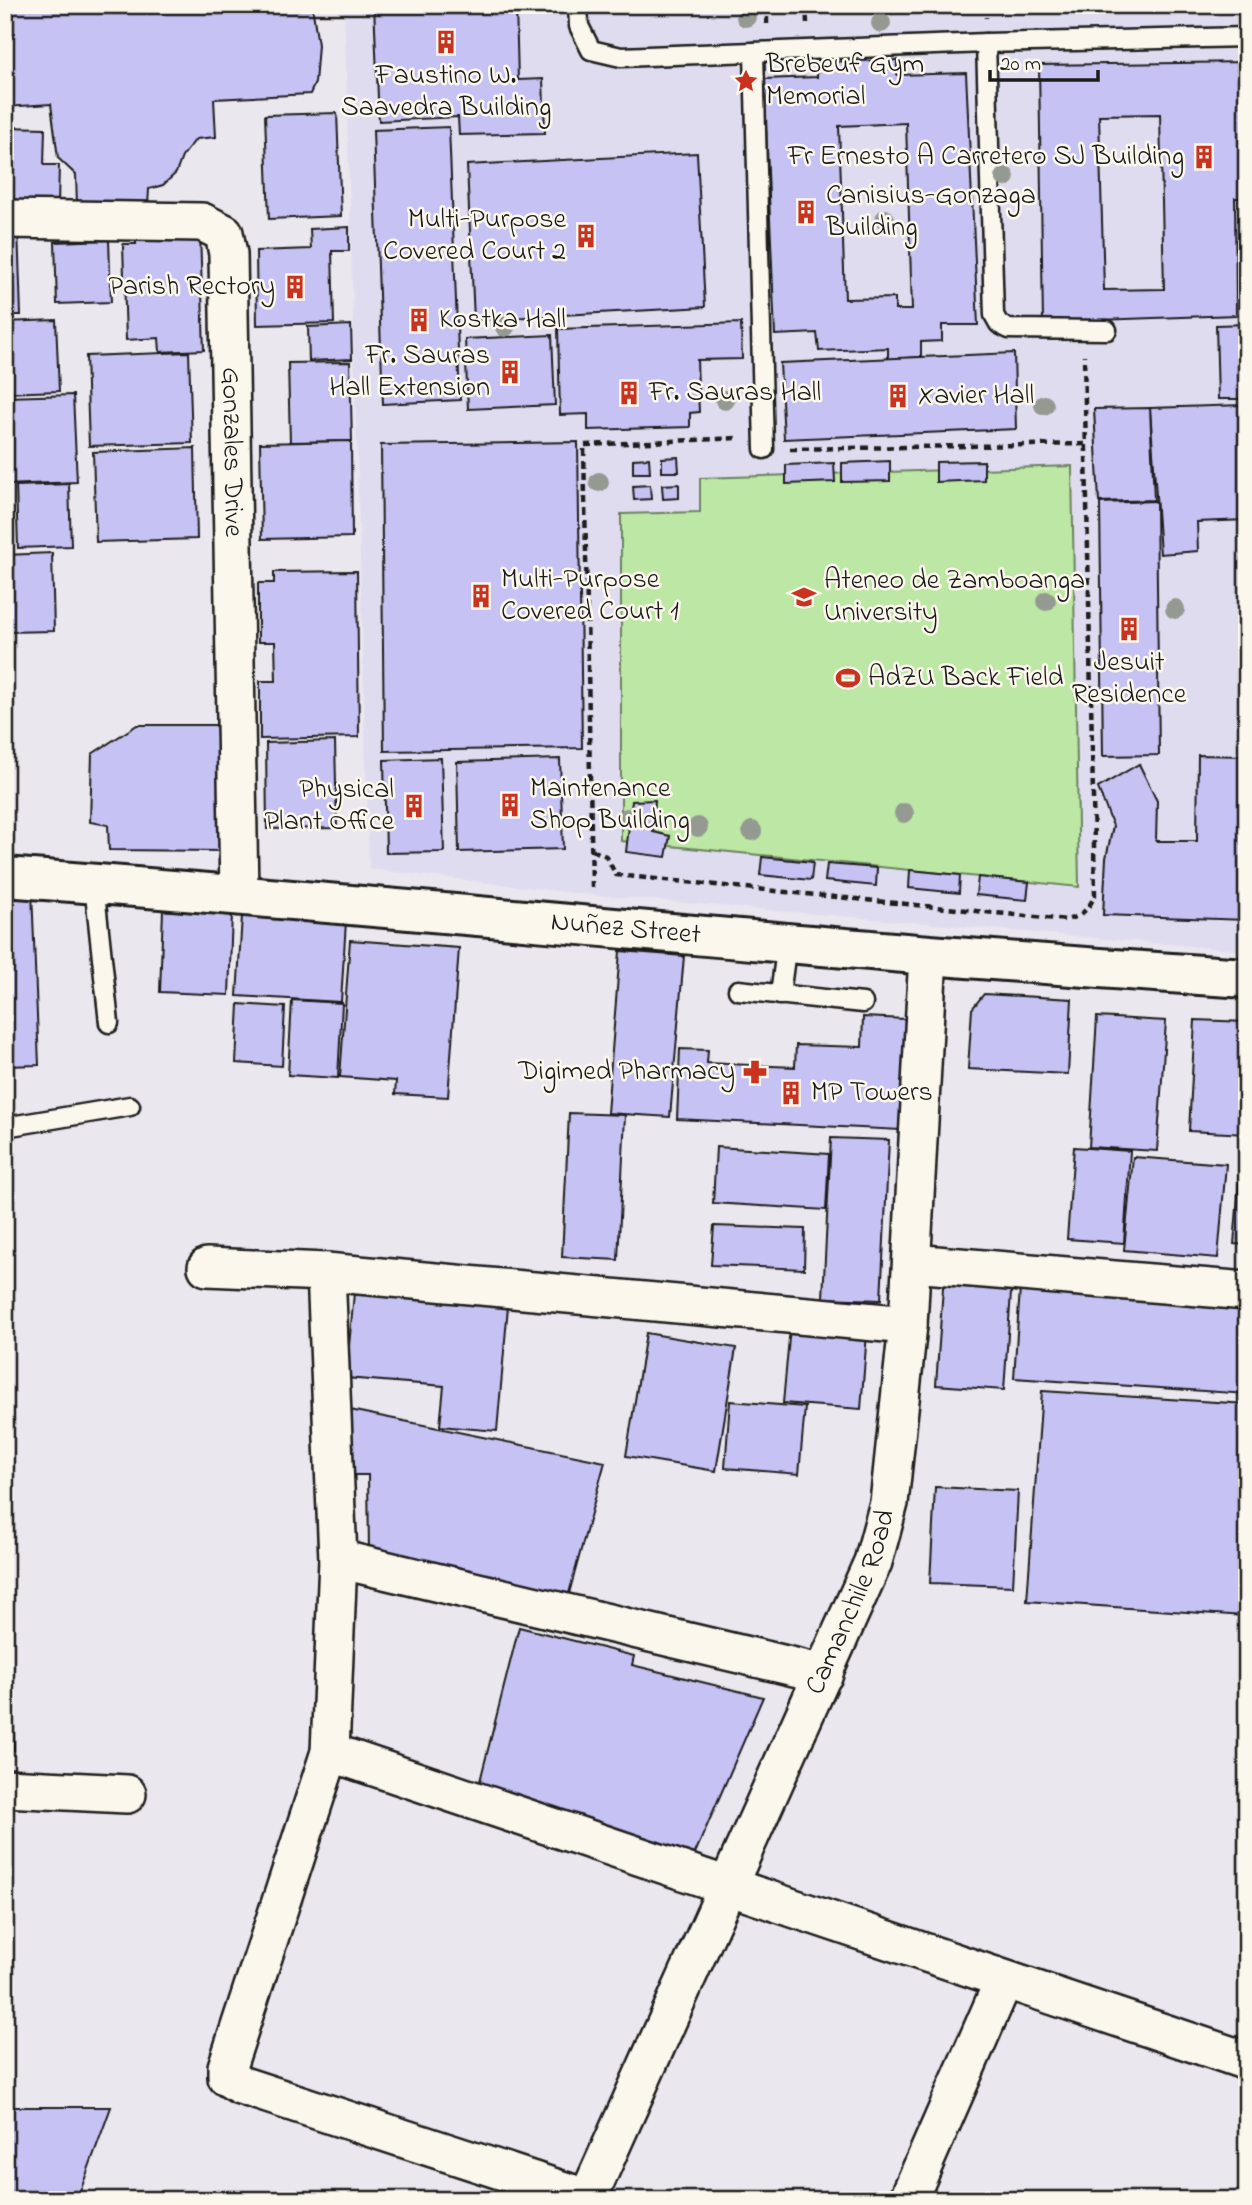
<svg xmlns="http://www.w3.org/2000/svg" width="1252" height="2205" viewBox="0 0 1252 2205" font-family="'Indie Flower',sans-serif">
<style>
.built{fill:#e0dcf0}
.green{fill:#bce7a4;stroke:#6c8260;stroke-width:2}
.building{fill:#c6c2f4;stroke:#1c1c1c;stroke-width:2;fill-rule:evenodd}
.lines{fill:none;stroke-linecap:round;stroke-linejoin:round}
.service-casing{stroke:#1c1c1c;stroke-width:23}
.minor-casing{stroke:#1c1c1c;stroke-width:42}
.secondary-casing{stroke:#1c1c1c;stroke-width:44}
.path{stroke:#1c1c1c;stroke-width:4.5;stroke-dasharray:7 5;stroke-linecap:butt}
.service{stroke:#fbf7ec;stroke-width:18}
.minor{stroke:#fbf7ec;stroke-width:37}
.secondary{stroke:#fbf7ec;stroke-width:38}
.tree{fill:#949991}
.labels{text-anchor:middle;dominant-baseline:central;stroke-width:5;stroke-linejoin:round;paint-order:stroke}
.poi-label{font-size:28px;fill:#1c1c1c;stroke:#fbf7ec;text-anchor:start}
.street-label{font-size:28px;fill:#1c1c1c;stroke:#fbf7ec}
</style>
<rect width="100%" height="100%" fill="#ebe7ee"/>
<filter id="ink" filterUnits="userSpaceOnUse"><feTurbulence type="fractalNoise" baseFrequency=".0143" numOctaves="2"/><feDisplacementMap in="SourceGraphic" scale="14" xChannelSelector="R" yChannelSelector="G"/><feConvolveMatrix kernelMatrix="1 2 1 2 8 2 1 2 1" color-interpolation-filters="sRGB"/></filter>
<g filter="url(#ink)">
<path class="built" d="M344,5H1247V951L592,895L369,869Z"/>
<path class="green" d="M1072,466L1079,887L621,841V514L700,512V478Z"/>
<g class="building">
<path d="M5,5H312L318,45L315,83L310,94L214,99L216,137L196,139L182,157L176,173L163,185L149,189L148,206L77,205L76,175L58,158L51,104L5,107Z"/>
<path d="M374,5H516L518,80L543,79L545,133L459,135L458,117L379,121Z"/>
<path d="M897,60V75L966,73L978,325H942V341L921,342V357L888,359V348L819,351L817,333L775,335L764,79L817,77V62ZM906,123L912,310H895V298L845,299L839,126Z"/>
<path d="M1247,62V198H1235L1236,315L1043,322L1039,65ZM1160,114L1164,289L1104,290L1099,115Z"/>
<path d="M337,113L341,216L269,219L265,115Z"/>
<path d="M5,127L45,128L44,165H59L58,205L5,203Z"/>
<path d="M449,127L460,400L383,404L373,130Z"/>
<path d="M697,153L705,307L474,320L467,165Z"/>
<path d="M5,227H18L21,315H5Z"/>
<path d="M349,227V251H332L334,323L257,325L256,251L311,249L310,229Z"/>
<path d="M200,233L204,350L160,352L159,338L126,340L123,244H136V236Z"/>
<path d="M109,240L111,302L57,304L55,242Z"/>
<path d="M56,320L59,391L5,393V322Z"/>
<path d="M741,323L742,359L697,360L699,412L690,413V427L588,430V414L560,415L558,329Z"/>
<path d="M1247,324V399H1218L1216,325Z"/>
<path d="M351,325L352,359L309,361L308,327Z"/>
<path d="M552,335L555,405L468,409L465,339Z"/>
<path d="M189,352L192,443L89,446L86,356Z"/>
<path d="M1014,353L1016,429L784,439L780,363Z"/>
<path d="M350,362L352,441L290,442L288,363Z"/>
<path d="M73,395L77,482L5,485V397Z"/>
<path d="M1243,405L1247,520L1197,522L1198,551L1160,554L1150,408Z"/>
<path d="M1150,408L1154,500L1099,502L1094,409Z"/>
<path d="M351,441L352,537L262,539L260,443Z"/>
<path d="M578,442L582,748L384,751L381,445Z"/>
<path d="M195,448L197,539L96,542L93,452Z"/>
<path d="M678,457L679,472H662V458Z"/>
<path d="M649,458L650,473H633V459Z"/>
<path d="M890,461V481L842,482V463Z"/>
<path d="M984,461V480L936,482V462Z"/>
<path d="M834,463L835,482L786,484V465Z"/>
<path d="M69,484L71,546L18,548L16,486Z"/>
<path d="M679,484V498L663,499L662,485Z"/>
<path d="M650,485L651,499L634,500L633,486Z"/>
<path d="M1156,501L1159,755L1103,756L1100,503Z"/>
<path d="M52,553L54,631L5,632V555Z"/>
<path d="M357,571L359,737L260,739V681H276L275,642H258V583H274V572Z"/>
<path d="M137,725H217L223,851L109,850L108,825L90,822L92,754Z"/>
<path d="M335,741L337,828L267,829L266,743Z"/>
<path d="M1198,755L1247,756V920L1103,915L1106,858L1113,826L1098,788L1139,764L1157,801L1156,841H1197Z"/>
<path d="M441,758L444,852L386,853L384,760Z"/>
<path d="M560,759L563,849L459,852L457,762Z"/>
<path d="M655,800L653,832L670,836L666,857L626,852L632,801Z"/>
<path d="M762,857L813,862L811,880L760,875Z"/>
<path d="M827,864L877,868L876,886L825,881Z"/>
<path d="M910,870L960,875L959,893L909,888Z"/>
<path d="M978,877L1029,882L1027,900L976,895Z"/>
<path d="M5,889L32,891L39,1065L5,1066Z"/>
<path d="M243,900L347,905L341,1002L237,996Z"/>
<path d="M163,910L232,913L229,995L160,992Z"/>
<path d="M350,940L459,948L448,1097L395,1094L396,1081L340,1077Z"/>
<path d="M620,951L684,956L670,1117L607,1113Z"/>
<path d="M984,994L1072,999L1068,1074L968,1069L972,1009Z"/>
<path d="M292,1000L342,1003L338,1078L288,1075Z"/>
<path d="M239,1004L285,1007L282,1066L236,1063Z"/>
<path d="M863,1017L906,1019L901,1130L677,1119L680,1049L708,1050L707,1063L795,1067L796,1045L862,1047Z"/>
<path d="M1097,1017L1166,1021L1157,1151L1089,1147Z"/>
<path d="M1195,1020L1247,1022V1134L1189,1131Z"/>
<path d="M569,1113L625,1115L618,1260L562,1257Z"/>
<path d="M831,1138L889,1140L881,1300L823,1298Z"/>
<path d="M716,1147L829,1154L826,1210L713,1203Z"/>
<path d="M1074,1147L1130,1151L1124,1243L1067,1239Z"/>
<path d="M1133,1157L1226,1164L1218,1258L1124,1250Z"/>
<path d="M1241,1160L1247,1161V1245L1234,1244Z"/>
<path d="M714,1226L805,1229L804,1269L711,1265Z"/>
<path d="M944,1274L1012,1279L1004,1390L936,1385Z"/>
<path d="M1020,1288L1247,1304V1394L1014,1378Z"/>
<path d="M354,1293L508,1306L497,1431L440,1426L444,1386L346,1378Z"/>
<path d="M790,1327L867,1333L861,1409L783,1403Z"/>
<path d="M646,1333L736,1348L716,1471L626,1456Z"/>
<path d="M1042,1391L1247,1404L1244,1616L1027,1601Z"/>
<path d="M730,1401L805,1407L799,1474L725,1468Z"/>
<path d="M350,1410L605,1462L568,1597L369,1550L368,1475H354Z"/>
<path d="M935,1487L1018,1491L1013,1586L930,1583Z"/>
<path d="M519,1627L634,1656L632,1665L763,1697L693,1858L477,1793Z"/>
<path d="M5,1665H12L14,1750H5Z"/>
<path d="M5,2107H111L77,2200H5Z"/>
</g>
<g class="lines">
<g class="service-casing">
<g id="service">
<path d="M578,5L579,26L591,50L621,57L986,43L1247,37"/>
<path d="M986,43L994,315L999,324L1009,329L1107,330"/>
<path d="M754,52L764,449"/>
<path d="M94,884L109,1023"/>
<path d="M738,990L863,1003"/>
<path d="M780,995L787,942"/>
<path d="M5,1127L130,1106"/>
</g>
</g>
<g class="minor-casing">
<g id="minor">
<path id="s1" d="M5,219L202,222L224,233L228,254L239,893"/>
<path d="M912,1263L1247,1291"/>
<path d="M207,1267L326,1272L908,1325"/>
<path d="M326,1272L338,1559L330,1752L227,2067V2077L240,2085L592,2200"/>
<path d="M338,1559L824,1674"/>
<path d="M330,1752L1247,2061"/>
<path d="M5,1788L127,1794"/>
<path id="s2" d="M587,2200L873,1562L889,1503L908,1325L928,955"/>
<path d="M908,2200L1004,1980"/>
</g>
</g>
<g class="secondary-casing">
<g id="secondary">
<path id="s3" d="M5,877C419,907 832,952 1247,978"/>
</g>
</g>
<g class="path">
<path d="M767,5V24"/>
<path d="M806,5L807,23"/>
<path d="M986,5V18"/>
<path d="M790,449L1086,444"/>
<path d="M592,850L606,856L616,875L1066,920C1082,916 1088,910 1095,895L1084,355"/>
<path d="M592,888L584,445L738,438"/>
</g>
<use href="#service" class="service"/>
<use href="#minor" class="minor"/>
<use href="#secondary" class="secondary"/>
</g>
<g class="tree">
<circle cx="746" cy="17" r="10"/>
<circle cx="881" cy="23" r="10"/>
<circle cx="1005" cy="177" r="10"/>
<circle cx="885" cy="219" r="10"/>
<circle cx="505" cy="327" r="10"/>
<circle cx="725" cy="400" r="10"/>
<circle cx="1044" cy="405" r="10"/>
<circle cx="599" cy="482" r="10"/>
<circle cx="1046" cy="601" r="10"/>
<circle cx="1175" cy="609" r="10"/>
<circle cx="904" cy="813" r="10"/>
<circle cx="627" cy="818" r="10"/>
<circle cx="698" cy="827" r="10"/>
<circle cx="752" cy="831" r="10"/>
</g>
</g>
<defs>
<g id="building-bare" transform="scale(1.89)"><path d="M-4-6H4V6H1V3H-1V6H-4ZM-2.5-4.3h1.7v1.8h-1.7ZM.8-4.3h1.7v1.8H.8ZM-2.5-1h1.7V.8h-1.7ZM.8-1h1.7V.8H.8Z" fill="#c8321e" stroke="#fbf7ec" stroke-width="2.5" paint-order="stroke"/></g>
<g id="sight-bare" transform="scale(1.89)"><path d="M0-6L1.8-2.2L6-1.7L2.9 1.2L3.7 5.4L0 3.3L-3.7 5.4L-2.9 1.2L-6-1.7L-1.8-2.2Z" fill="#c8321e" stroke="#fbf7ec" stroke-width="2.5" paint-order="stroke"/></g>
<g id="university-bare" transform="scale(1.89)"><path d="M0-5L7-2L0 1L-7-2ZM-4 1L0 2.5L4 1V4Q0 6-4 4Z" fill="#c8321e" stroke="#fbf7ec" stroke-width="2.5" paint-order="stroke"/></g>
<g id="stadium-bare" transform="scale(1.89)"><path d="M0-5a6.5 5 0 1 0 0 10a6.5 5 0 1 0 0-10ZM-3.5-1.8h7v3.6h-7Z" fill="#c8321e" stroke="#fbf7ec" stroke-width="2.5" paint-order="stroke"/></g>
<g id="pharmacy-bare" transform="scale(1.89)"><path d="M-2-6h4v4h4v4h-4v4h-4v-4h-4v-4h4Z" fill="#c8321e" stroke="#fbf7ec" stroke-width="2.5" paint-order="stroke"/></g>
</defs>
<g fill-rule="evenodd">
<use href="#building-bare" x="446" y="42"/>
<use href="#sight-bare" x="746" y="81"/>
<use href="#building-bare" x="1204" y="157"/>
<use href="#building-bare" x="806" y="212"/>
<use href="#building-bare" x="586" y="236"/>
<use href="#building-bare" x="295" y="287"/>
<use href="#building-bare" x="419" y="320"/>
<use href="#building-bare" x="510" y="372"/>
<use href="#building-bare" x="629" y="393"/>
<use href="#building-bare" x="898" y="396"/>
<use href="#building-bare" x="481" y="596"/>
<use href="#university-bare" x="804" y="597"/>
<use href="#building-bare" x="1129" y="629"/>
<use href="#stadium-bare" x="848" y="678"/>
<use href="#building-bare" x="510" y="805"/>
<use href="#building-bare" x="414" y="806"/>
<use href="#pharmacy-bare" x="755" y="1072"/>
<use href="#building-bare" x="791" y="1093"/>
</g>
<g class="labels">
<g class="poi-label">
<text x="766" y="65">Brebeuf Gym<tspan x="766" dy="32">Memorial</tspan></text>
<text x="446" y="76" text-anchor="middle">Faustino W.<tspan x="446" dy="32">Saavedra Building</tspan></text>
<text x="1184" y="157" text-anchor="end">Fr Ernesto A Carretero SJ Building</text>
<text x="826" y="196">Canisius-Gonzaga<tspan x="826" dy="32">Building</tspan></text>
<text x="566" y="220" text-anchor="end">Multi-Purpose<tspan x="566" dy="32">Covered Court 2</tspan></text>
<text x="275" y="287" text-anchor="end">Parish Rectory</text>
<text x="439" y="320">Kostka Hall</text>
<text x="490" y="356" text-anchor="end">Fr. Sauras<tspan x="490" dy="32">Hall Extension</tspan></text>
<text x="649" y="393">Fr. Sauras Hall</text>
<text x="918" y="396">Xavier Hall</text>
<text x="501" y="580">Multi-Purpose<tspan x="501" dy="32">Covered Court 1</tspan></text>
<text x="824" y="581">Ateneo de Zamboanga<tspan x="824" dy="32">University</tspan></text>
<text x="1129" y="663" text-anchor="middle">Jesuit<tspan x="1129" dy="32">Residence</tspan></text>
<text x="868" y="678">AdZU Back Field</text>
<text x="530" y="789">Maintenance<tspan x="530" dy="32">Shop Building</tspan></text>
<text x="394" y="790" text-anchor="end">Physical<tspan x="394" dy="32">Plant Office</tspan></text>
<text x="735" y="1072" text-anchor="end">Digimed Pharmacy</text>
<text x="811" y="1093">MP Towers</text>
</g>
<g class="street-label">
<text stroke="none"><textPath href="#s1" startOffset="441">Gonzales Drive</textPath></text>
<text stroke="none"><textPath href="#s3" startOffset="623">Nuñez Street</textPath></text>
<text stroke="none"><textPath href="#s2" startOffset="654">Camanchile Road</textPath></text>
</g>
</g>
<rect width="1252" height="2205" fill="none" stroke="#fbf7ec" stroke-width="28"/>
<rect x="14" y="14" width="1224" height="2177" fill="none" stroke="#1c1c1c" stroke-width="2.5" filter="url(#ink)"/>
<path d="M990 70v10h108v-10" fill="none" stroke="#1c1c1c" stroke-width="3.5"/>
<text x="1000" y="70" font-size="21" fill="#1c1c1c" stroke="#fbf7ec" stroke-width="5" paint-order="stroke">20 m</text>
</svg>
